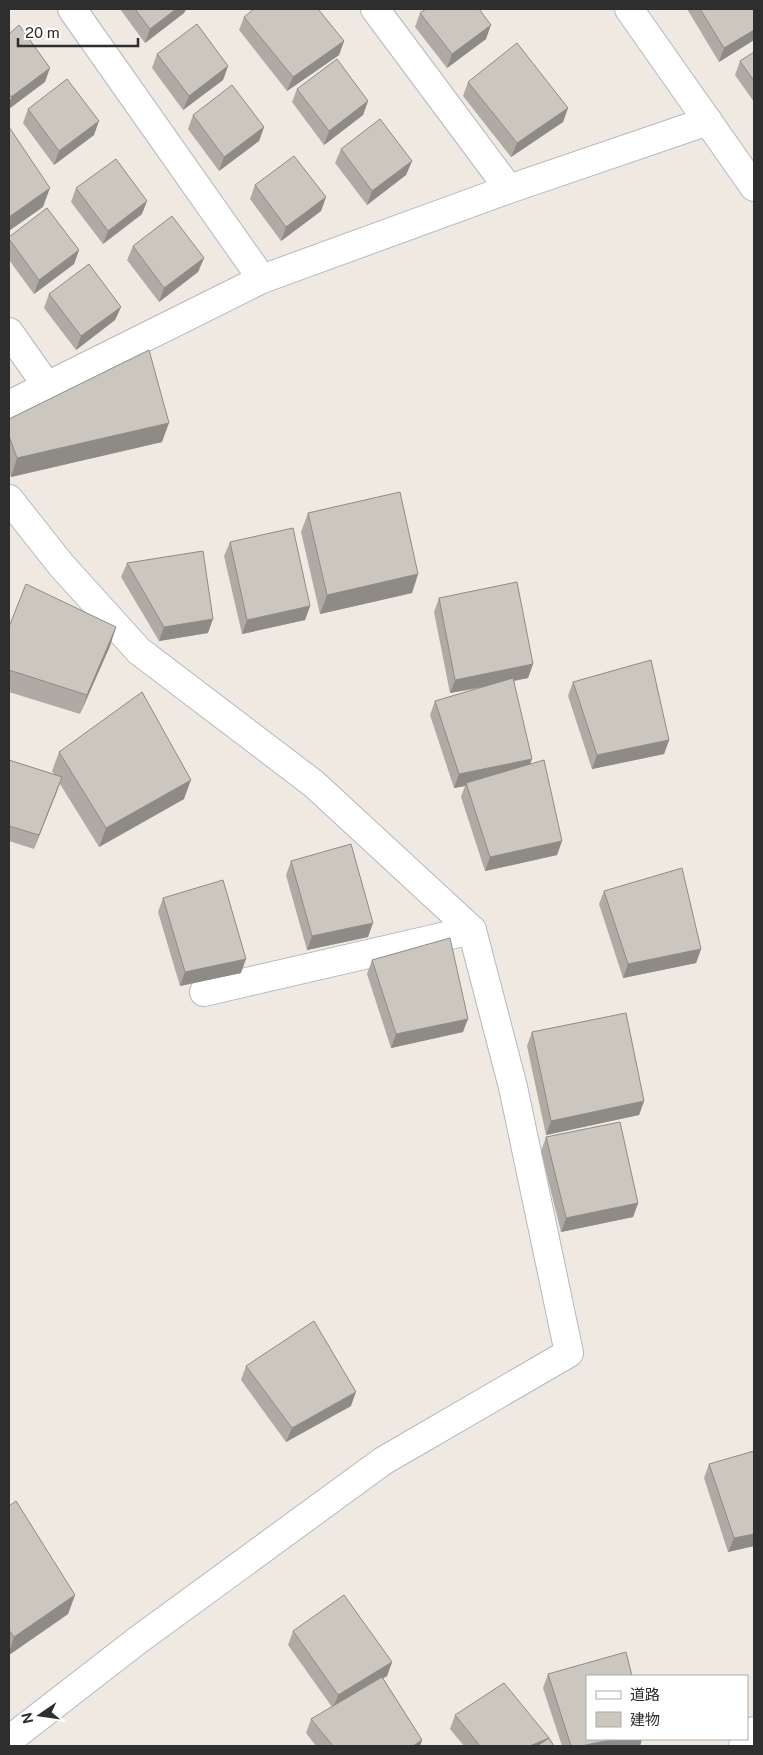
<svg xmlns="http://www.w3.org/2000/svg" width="763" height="1755" viewBox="0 0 763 1755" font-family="'Public Sans','Noto Sans JP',sans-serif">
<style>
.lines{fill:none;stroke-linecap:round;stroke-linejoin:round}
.minor-casing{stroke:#b4b7c1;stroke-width:30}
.minor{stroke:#fff;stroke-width:28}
.wall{fill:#afaba4}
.shaded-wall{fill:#8e8b86}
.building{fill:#cbc7bf;stroke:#8e8b86}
</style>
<rect width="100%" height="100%" fill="#efe9e1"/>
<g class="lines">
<g class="minor-casing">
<g id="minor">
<path d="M72,9L262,279"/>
<path d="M375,9L509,189"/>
<path d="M629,9L754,187"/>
<path d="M9,332L47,386"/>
<path d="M9,405L262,279L509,189L708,121"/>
<path d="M9,499L62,566L139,651L314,784L472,930L513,1087L569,1353L383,1461L138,1640L9,1740"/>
<path d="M204,992L472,930"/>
<path d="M743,1746L754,1731"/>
</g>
</g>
<use href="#minor" class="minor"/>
</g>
<g class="wall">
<path d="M120,9H186L184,13L145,43Z"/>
<path d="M687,9H754V40L719,62Z"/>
<path d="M420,13L486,39L447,68L415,27Z"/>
<path d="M244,17L344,41L339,55L287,91L239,30Z"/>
<path d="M754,52V102L735,75L740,61Z"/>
<path d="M157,54L228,66L223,80L183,110L152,68Z"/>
<path d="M468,82L568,108L563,122L511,157L463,96Z"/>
<path d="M297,89L368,101L363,115L324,145L292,102Z"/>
<path d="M28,109L94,135L54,165L23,123Z"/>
<path d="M193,115L264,127L259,141L219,171L188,129Z"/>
<path d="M341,149L412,161L406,175L367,205L335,163Z"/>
<path d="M255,185L326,197L321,211L281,241L250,199Z"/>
<path d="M76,188L142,214L103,244L71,202Z"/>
<path d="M9,237L79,250L74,264L34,294L9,260Z"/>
<path d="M133,246L204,258L198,272L159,302L127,260Z"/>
<path d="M49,294L121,307L115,320L76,350L44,308Z"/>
<path d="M9,419L162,442L11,477L9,473Z"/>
<path d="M308,513L418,574L412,593L320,614L301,532Z"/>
<path d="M230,542L310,606L305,620L242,634L224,556Z"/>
<path d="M127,563L208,633L159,641L121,577Z"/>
<path d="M439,598L533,664L528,678L514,681L530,764L562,841L557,855L485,871L461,797L465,786L454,788L430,715L435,701L485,687L450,693L434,612Z"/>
<path d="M9,627H116L110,646L80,714L9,692Z"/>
<path d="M573,682L669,740L664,754L592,769L568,696Z"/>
<path d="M59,752L184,799L99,847L60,784L34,849L9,841V760L54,774L52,771Z"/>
<path d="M291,861L368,937L307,950L286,875Z"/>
<path d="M604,891L701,949L696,963L623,978L599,904Z"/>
<path d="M163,898L241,973L180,986L158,912Z"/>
<path d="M372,960L463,1032L391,1048L367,974Z"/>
<path d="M532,1032L644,1101L639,1115L546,1135L527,1046Z"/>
<path d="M546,1137L638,1203L633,1217L561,1232L541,1151Z"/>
<path d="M246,1366L351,1406L286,1442L241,1380Z"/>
<path d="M709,1464L754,1546L728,1552L704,1478Z"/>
<path d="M9,1506L75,1595L68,1614L9,1655Z"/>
<path d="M293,1631L392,1662L387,1676L383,1678L422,1740L420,1746H316L306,1733L311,1719L332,1707L288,1645Z"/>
<path d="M548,1674L587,1739H642L640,1746H562L543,1688Z"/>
<path d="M455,1715L554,1746H464L450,1729Z"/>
</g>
<g class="shaded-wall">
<path d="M176,9H186L184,13L145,43L150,29Z"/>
<path d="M491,25L486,39L447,68L452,54Z"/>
<path d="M754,30V40L719,62L724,48Z"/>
<path d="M344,41L339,55L287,91L293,77Z"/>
<path d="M228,66L223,80L183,110L189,96Z"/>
<path d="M50,68L45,82L9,109V103L11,97Z"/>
<path d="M368,101L363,115L324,145L329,131Z"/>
<path d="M568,108L563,122L511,157L517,143Z"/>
<path d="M99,121L94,135L54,165L59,151Z"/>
<path d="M264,127L259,141L219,171L224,157Z"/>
<path d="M412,161L406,175L367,205L372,191Z"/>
<path d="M50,188L43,207L9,231V217Z"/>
<path d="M326,197L321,211L281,241L286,227Z"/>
<path d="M147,201L142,214L103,244L108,231Z"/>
<path d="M79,250L74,264L34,294L39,280Z"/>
<path d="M204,258L198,272L159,302L164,288Z"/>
<path d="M121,307L115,320L76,350L81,336Z"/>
<path d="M169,423L162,442L11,477L17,458Z"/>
<path d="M418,574L412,593L320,614L327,595Z"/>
<path d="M310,606L305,620L242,634L247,620Z"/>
<path d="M213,619L208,633L159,641L164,627Z"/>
<path d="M116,627L110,646L80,714L87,695Z"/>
<path d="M533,664L528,678L450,693L455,680Z"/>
<path d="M669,740L664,754L592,769L597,755Z"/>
<path d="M532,759L527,773L466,783L465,786L454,788L459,774Z"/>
<path d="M62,777L57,791L34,849L39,835Z"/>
<path d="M191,780L184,799L99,847L106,828Z"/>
<path d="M562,841L557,855L485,871L490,857Z"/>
<path d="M373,923L368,937L307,950L312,936Z"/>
<path d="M701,949L696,963L623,978L628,964Z"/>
<path d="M246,959L241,973L180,986L185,972Z"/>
<path d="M468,1019L463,1032L391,1048L396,1034Z"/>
<path d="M644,1101L639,1115L546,1135L551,1121Z"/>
<path d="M638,1203L633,1217L561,1232L566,1218Z"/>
<path d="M356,1392L351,1406L286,1442L292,1428Z"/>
<path d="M754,1534V1546L728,1552L734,1538Z"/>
<path d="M75,1595L68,1614L9,1655V1652L14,1637Z"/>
<path d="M392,1662L387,1676L333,1709L338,1695Z"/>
<path d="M549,1738L546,1746H530Z"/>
<path d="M615,1739H642L640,1746H581Z"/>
<path d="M422,1740L420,1746H413Z"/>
</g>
<g class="building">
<path d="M135,9H176L150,29Z"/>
<path d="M254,9H318L344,41L293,77L244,17Z"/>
<path d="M426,9H479L491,25L452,54L420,13Z"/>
<path d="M700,9H754V30L724,48Z"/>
<path d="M197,24L228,66L189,96L157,54Z"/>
<path d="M19,25L50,68L11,97L9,94V34Z"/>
<path d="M517,43L568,108L517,143L468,82Z"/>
<path d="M754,52V81L740,61Z"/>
<path d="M337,59L368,101L329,131L297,89Z"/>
<path d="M67,79L99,121L59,151L28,109Z"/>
<path d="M232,85L264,127L224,157L193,115Z"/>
<path d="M380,119L412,161L372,191L341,149Z"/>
<path d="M9,127L50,188L9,217Z"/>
<path d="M294,156L326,197L286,227L255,185Z"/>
<path d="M116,159L147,201L108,231L76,188Z"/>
<path d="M47,208L79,250L39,280L9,239V237Z"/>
<path d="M172,216L204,258L164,288L133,246Z"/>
<path d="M89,264L121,307L81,336L49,294Z"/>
<path d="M149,350L169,423L17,458L9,436V419Z"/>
<path d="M400,492L418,574L327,595L308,513Z"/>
<path d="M293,528L310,606L247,620L230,542Z"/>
<path d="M203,551L213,619L164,627L127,563Z"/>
<path d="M517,582L533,664L455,680L439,598Z"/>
<path d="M26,584L116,627L87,695L9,670V627Z"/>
<path d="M651,660L669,740L597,755L573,682Z"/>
<path d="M513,678L532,759L459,774L435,701Z"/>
<path d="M142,692L191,780L106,828L59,752Z"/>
<path d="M9,760L62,777L39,835L9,826Z"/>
<path d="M544,760L562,841L490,857L466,783Z"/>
<path d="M351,844L373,923L312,936L291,861Z"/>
<path d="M682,868L701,949L628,964L604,891Z"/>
<path d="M223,880L246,959L185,972L163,898Z"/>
<path d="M450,938L468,1019L396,1034L372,960Z"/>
<path d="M626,1013L644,1101L551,1121L532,1032Z"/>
<path d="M620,1122L638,1203L566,1218L546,1137Z"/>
<path d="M314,1321L356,1392L292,1428L246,1366Z"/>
<path d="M754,1451V1534L734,1538L709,1464Z"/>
<path d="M16,1501L75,1595L14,1637L9,1630V1506Z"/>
<path d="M344,1595L392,1662L338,1695L293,1631Z"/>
<path d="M626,1652L632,1676H587V1739H615L581,1746H571L548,1674Z"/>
<path d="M382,1677L422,1740L413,1746H333L311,1719Z"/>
<path d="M504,1683L549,1738L530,1746H480L455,1715Z"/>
<path d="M549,1738L554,1746H537Z"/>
</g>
<rect width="763" height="1755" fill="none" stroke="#2e2e2e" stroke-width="20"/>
<rect x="586" y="1675" width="162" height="65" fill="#ffffff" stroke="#ababab"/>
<rect x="596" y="1691" width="25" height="8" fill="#ffffff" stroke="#ababab"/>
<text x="630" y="1700" font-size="15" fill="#2e2e2e">道路</text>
<rect x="596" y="1712" width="25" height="15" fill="#cbc7bf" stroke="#ababab"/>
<text x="630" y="1725" font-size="15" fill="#2e2e2e">建物</text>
<g transform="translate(40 1715) rotate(257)" stroke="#ffffff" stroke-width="4" paint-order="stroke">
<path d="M0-4L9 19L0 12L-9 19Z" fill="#2e2e2e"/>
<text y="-8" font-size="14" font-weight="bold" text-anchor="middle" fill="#2e2e2e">N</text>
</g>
<path d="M18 38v8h120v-8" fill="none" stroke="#2e2e2e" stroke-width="2.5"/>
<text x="25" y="38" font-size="15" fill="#2e2e2e" stroke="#ffffff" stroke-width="4" paint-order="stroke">20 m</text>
</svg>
